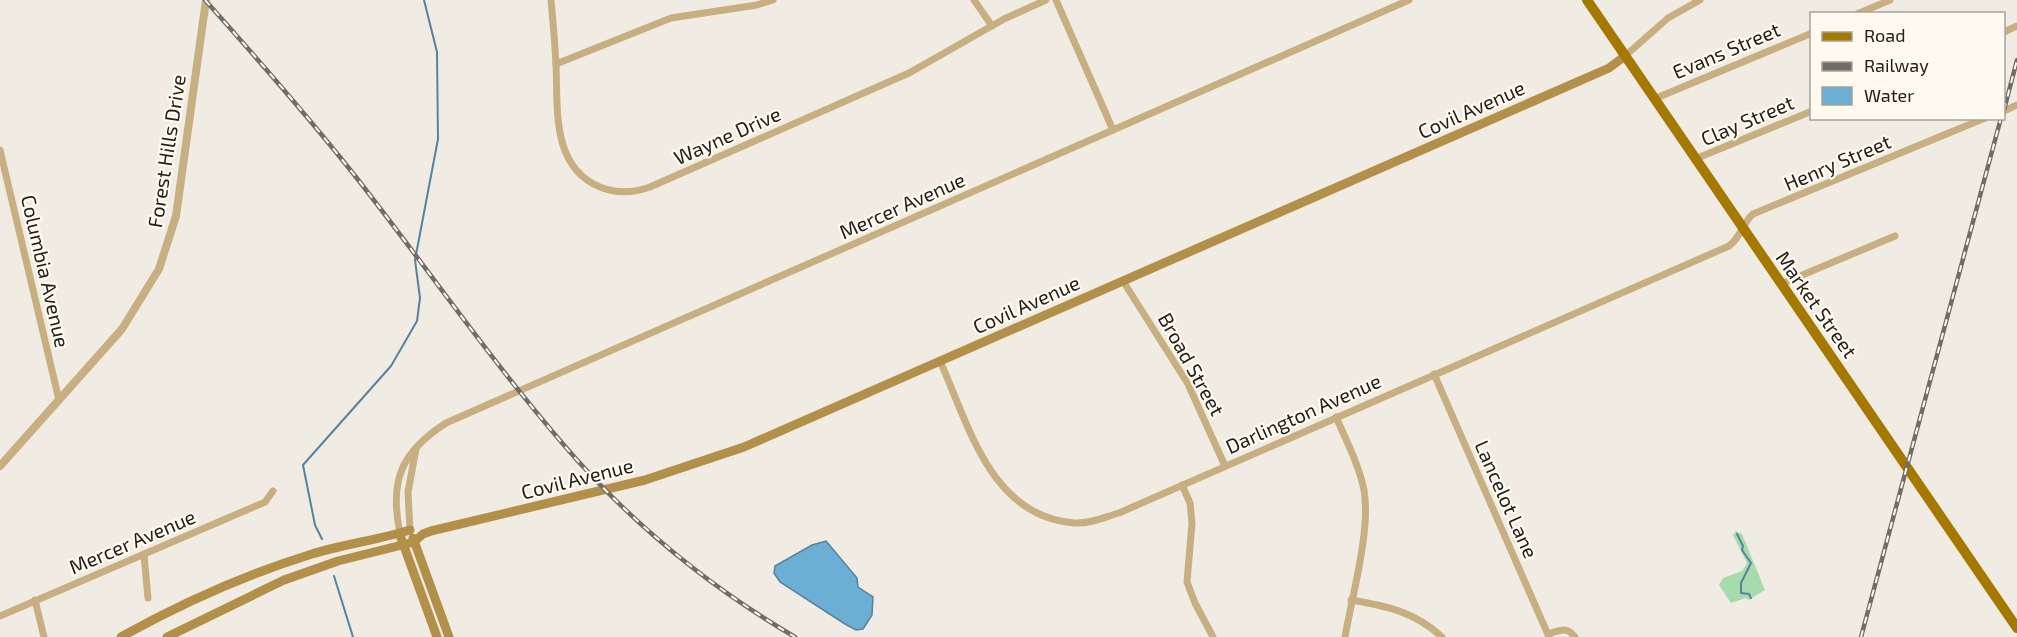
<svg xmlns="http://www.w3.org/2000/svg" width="2017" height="637" viewBox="0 0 2017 637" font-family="'Exo 2',sans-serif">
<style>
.green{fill:#a8dbab}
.water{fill:#6daed4;stroke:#56839d;stroke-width:1.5}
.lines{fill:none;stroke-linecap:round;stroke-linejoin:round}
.stream{stroke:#56839d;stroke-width:2}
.minor{stroke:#c7af82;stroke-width:7}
.tertiary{stroke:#c7af82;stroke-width:8}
.secondary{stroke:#b39049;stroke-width:9}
.primary{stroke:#a57900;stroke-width:10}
.rail-casing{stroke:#706d68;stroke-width:4.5}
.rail{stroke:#fefaf0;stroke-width:2;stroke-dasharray:7;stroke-linecap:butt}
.labels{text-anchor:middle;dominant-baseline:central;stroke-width:4.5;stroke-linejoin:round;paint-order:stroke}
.street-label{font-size:20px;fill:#22201d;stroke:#fefaf0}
</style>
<rect width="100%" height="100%" fill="#f0ece3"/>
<path class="green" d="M1736,531L1742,534L1765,590L1749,600L1746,598L1731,603L1719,585L1723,578L1742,571L1747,563L1733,535Z"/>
<path class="water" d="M826,541L857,578L858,587L873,597L872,615L863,629L856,630L845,624L780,582L774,573L775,566L812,545Z"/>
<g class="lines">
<g class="stream">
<path d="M1737,534L1743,546L1742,550L1751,563L1741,583V593L1749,594L1751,598"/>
<path d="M322,539L315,525L303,465L391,366L417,321L420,298L415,260L438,139L437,52L424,0"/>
<path d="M334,576L353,637"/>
</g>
<g class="minor">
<path d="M551,0C553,22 555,43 556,65C558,108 551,167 600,187C617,194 633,193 650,187L909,73L1004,19L1046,0"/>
<path d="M974,0L992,26"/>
<path d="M1056,0L1113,130"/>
<path d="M1857,14L1890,0"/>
<path d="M2004,32L2017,26"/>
<path d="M1625,56L1668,18L1700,0"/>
<path d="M556,64L671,18L757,5L773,0"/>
<path d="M1654,99L1812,33"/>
<path d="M2004,111L2017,105"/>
<path d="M0,150L59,400"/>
<path d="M1695,159L1812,111"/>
<path d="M1123,281L1188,384L1225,466"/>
<path d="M1781,284L1895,236"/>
<path d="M940,361C969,425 990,517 1075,523C1090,524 1105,517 1119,513L1729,246C1742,236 1743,222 1753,214L1985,118"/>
<path d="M1434,374L1549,637"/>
<path d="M1336,417C1346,440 1359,465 1364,490C1371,530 1352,596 1345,637"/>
<path d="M1182,485L1190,503L1192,523L1187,582L1195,603L1213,637"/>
<path d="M410,530L408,492L416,449"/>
<path d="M400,533C389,481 401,452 446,423L1409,0"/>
<path d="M144,555L148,598"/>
<path d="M35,600L44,637"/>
<path d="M1351,600C1387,606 1415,612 1442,637"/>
<path d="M0,616L265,502L273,491"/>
<path d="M1548,634C1560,630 1567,626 1575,637"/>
</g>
<path class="tertiary" d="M0,466L122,329L159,269L176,216L206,0"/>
<g class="secondary">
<path d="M401,538L437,637"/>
<path d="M413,538L449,637"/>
<path d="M414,542L423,534L431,531L645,480L744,447L1609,68L1625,56"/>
<path d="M121,637C182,603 244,575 312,554C344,544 378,540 410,530"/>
<path d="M167,637L284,580L338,561L414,542"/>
</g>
<path class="primary" d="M1587,0L2017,628"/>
<g class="rail-casing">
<g id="rail">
<path d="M205,0C255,56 305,113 352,172C423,262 488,357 563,444C628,520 708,586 795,637"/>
<path d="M2004,110L2017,60"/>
<path d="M1861,637L2001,118"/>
</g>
</g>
<use href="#rail" class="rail"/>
</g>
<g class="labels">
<g class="street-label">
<text transform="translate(1726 50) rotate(-23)">Evans Street</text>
<text transform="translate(1471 109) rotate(-24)">Covil Avenue</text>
<text transform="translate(1747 120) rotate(-23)">Clay Street</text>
<text transform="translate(727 135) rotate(-24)">Wayne Drive</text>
<text transform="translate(166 151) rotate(-81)">Forest Hills Drive</text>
<text transform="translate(1837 162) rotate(-23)">Henry Street</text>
<text transform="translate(902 205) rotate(-24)">Mercer Avenue</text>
<text transform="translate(46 271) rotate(77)">Columbia Avenue</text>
<text transform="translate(1026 304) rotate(-24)">Covil Avenue</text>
<text transform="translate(1817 304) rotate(55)">Market Street</text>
<text transform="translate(1192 364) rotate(61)">Broad Street</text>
<text transform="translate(1303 413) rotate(-24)">Darlington Avenue</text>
<text transform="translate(577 478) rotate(-14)">Covil Avenue</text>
<text transform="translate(1507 499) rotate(66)">Lancelot Lane</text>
<text transform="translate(132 541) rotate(-23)">Mercer Avenue</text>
</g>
</g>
<rect x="1810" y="12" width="195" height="108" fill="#fefaf0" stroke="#a6a39c" stroke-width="1.5"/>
<rect x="1822" y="32" width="30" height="9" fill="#a57900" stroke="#a6a39c" stroke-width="1.5"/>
<text x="1864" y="42" font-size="18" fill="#22201d">Road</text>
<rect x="1822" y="62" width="30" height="9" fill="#706d68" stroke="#a6a39c" stroke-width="1.5"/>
<text x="1864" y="72" font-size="18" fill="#22201d">Railway</text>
<rect x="1822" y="87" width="30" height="18" fill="#6daed4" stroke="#a6a39c" stroke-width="1.5"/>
<text x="1864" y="102" font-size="18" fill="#22201d">Water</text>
</svg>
